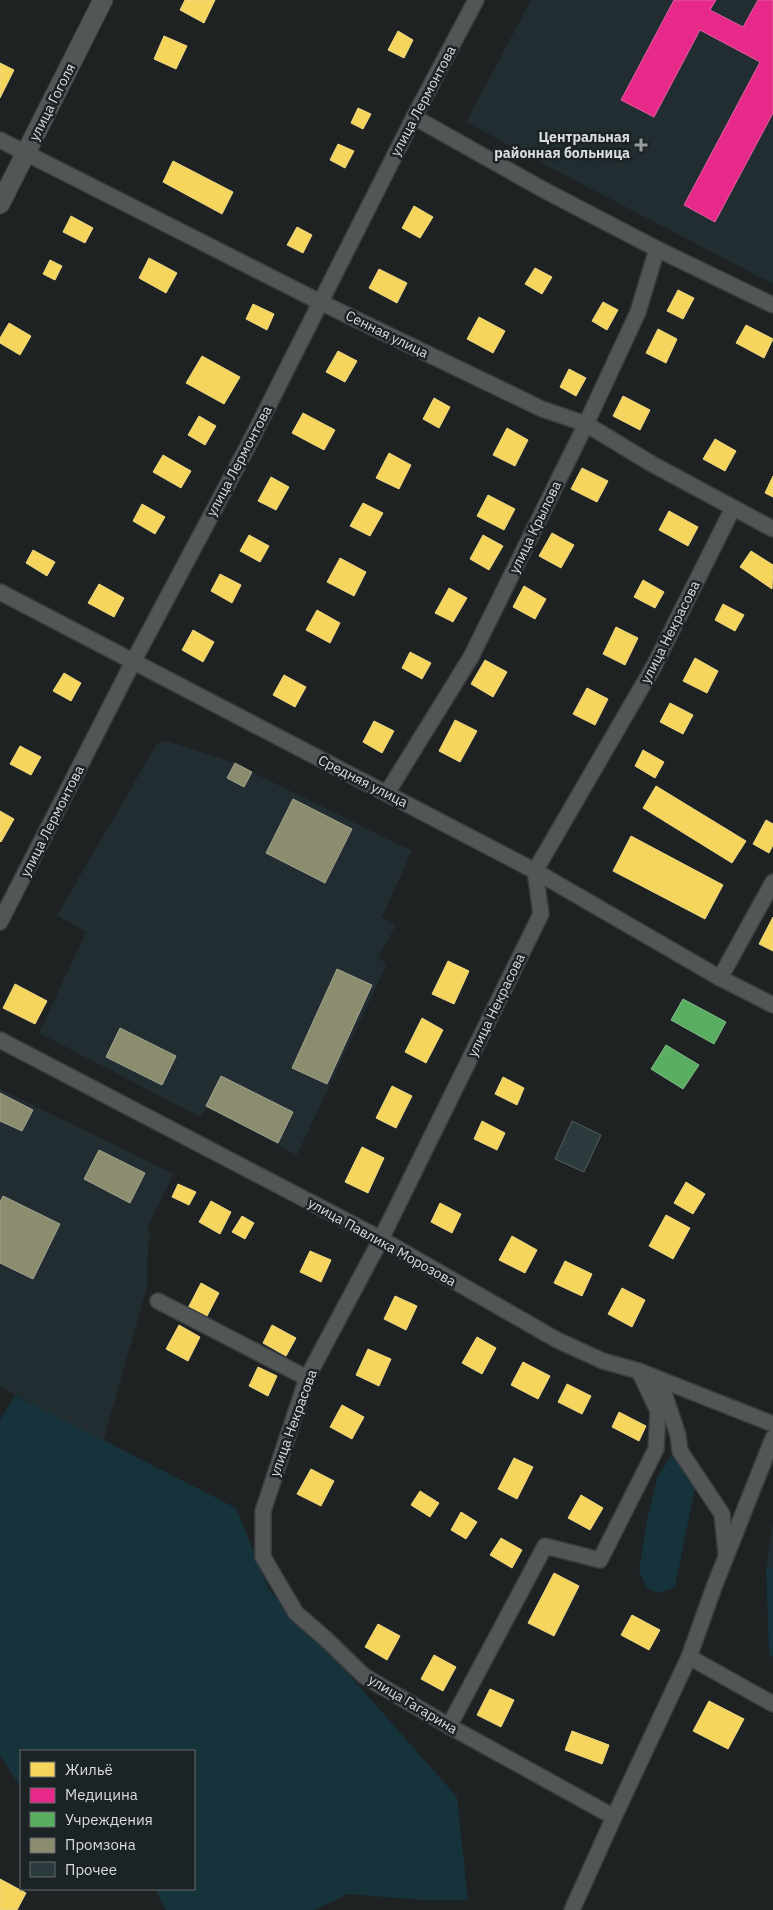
<svg xmlns="http://www.w3.org/2000/svg" width="773" height="1910" viewBox="0 0 773 1910" font-family="'IBM Plex Sans',sans-serif">
<style>
.built{fill:#212d31}
.green{fill:#16323a}
.homes{fill:#f6d55c;stroke:#edd783}
.health{fill:#e7298a;stroke:#e25fa3}
.public{fill:#5aae61;stroke:#80bc86}
.industry{fill:#8c8c6e;stroke:#a3a490}
.building{fill:#2b3a3c;stroke:#595c5d}
.lines{fill:none;stroke-linecap:round;stroke-linejoin:round}
.minor-casing{stroke:#3a3d3e;stroke-width:18}
.tertiary-casing{stroke:#3a3d3e;stroke-width:21}
.minor{stroke:#535657;stroke-width:15}
.tertiary{stroke:#535657;stroke-width:19}
.poi-dot{fill:#979b9d;stroke:#1c2325;stroke-width:2}
.labels{text-anchor:middle;dominant-baseline:central;stroke-width:5;stroke-linejoin:round;paint-order:stroke}
.street-label{font-size:14px;fill:#d8dcde;stroke:#1c2325}
.poi-label{font-size:14px;font-weight:bold;fill:#d8dcde;stroke:#1c2325;text-anchor:end}
</style>
<rect width="100%" height="100%" fill="#1e2223"/>
<g class="built">
<path d="M531,0H773V284L551,168L466,122Z"/>
<path d="M168,741L235,763L227,778L244,787L252,772L412,851L382,917L396,925L378,958L387,964L297,1155L207,1108L200,1117L39,1033L86,932L57,915L152,752L157,744Z"/>
<path d="M0,1089L174,1174L147,1228L151,1235L148,1244L147,1287L103,1442L0,1386Z"/>
<path d="M773,1523V1569L766,1566Z"/>
</g>
<g class="green">
<path d="M15,1395L236,1508L269,1590L321,1643L457,1797L468,1900H423L348,1894L314,1910H166L155,1889H194V1751H21V1788L0,1755V1420Z"/>
<path d="M671,1456L684,1466L695,1488L675,1587L658,1593L647,1589L639,1571L647,1520L657,1478Z"/>
<path d="M766,1566L773,1569V1657L769,1654Z"/>
</g>
<g class="homes">
<path d="M185,0H215L204,23L180,10Z"/>
<path d="M398,31L413,40L404,58L388,50Z"/>
<path d="M164,36L187,46L176,69L154,59Z"/>
<path d="M0,63L14,70L0,98Z"/>
<path d="M358,108L371,114L363,129L351,123Z"/>
<path d="M338,144L354,151L345,168L330,160Z"/>
<path d="M173,161L233,192L222,214L163,182Z"/>
<path d="M414,206L433,217L420,238L402,228Z"/>
<path d="M71,216L93,228L85,243L63,232Z"/>
<path d="M297,227L312,235L303,253L287,245Z"/>
<path d="M149,258L177,273L166,293L139,278Z"/>
<path d="M50,260L62,266L55,280L43,274Z"/>
<path d="M535,268L552,277L542,294L525,284Z"/>
<path d="M379,269L407,283L397,303L369,288Z"/>
<path d="M678,290L694,298L683,319L667,311Z"/>
<path d="M603,302L618,310L607,330L592,321Z"/>
<path d="M253,304L274,314L267,330L246,319Z"/>
<path d="M479,317L505,331L493,353L467,339Z"/>
<path d="M9,323L31,336L20,355L0,343V338Z"/>
<path d="M746,325L773,339L764,358L736,343Z"/>
<path d="M658,329L677,339L666,363L646,353Z"/>
<path d="M338,351L357,361L345,382L326,372Z"/>
<path d="M202,356L240,377L224,404L186,383Z"/>
<path d="M569,369L586,378L576,396L560,387Z"/>
<path d="M623,396L650,410L640,430L613,416Z"/>
<path d="M434,398L450,407L439,428L423,419Z"/>
<path d="M303,413L335,430L324,450L292,433Z"/>
<path d="M199,416L216,426L205,445L188,435Z"/>
<path d="M507,428L528,440L515,466L493,455Z"/>
<path d="M715,439L736,451L725,471L703,459Z"/>
<path d="M389,453L411,465L399,489L376,478Z"/>
<path d="M163,455L191,471L181,488L153,472Z"/>
<path d="M582,468L608,481L597,502L571,489Z"/>
<path d="M773,476V497L765,493Z"/>
<path d="M271,477L289,487L276,510L258,501Z"/>
<path d="M488,495L515,509L504,530L477,516Z"/>
<path d="M363,503L383,513L370,536L350,526Z"/>
<path d="M142,504L165,517L155,534L133,521Z"/>
<path d="M669,511L698,527L688,546L659,530Z"/>
<path d="M552,533L574,545L561,568L539,556Z"/>
<path d="M249,535L269,546L260,562L240,551Z"/>
<path d="M483,535L503,546L489,570L470,559Z"/>
<path d="M33,550L55,562L47,576L26,563Z"/>
<path d="M751,551L773,565L772,589L740,567Z"/>
<path d="M340,558L366,572L354,596L327,582Z"/>
<path d="M220,574L241,585L232,603L211,591Z"/>
<path d="M643,580L664,592L655,608L634,597Z"/>
<path d="M99,584L124,598L114,617L88,603Z"/>
<path d="M524,586L546,599L535,619L513,607Z"/>
<path d="M449,588L467,598L453,622L435,613Z"/>
<path d="M723,604L744,615L735,631L715,620Z"/>
<path d="M317,610L340,623L330,643L306,630Z"/>
<path d="M616,627L638,638L625,665L603,654Z"/>
<path d="M193,630L214,642L203,662L182,650Z"/>
<path d="M410,652L431,663L422,679L402,668Z"/>
<path d="M695,658L718,671L707,693L683,681Z"/>
<path d="M485,660L507,672L493,697L471,684Z"/>
<path d="M64,673L81,683L71,701L53,691Z"/>
<path d="M284,675L306,687L295,707L273,695Z"/>
<path d="M587,688L608,699L595,725L573,714Z"/>
<path d="M670,703L693,715L683,734L660,722Z"/>
<path d="M455,720L477,731L460,762L439,751Z"/>
<path d="M374,721L394,731L382,753L363,742Z"/>
<path d="M20,746L41,757L31,775L10,764Z"/>
<path d="M643,750L664,762L655,778L635,766Z"/>
<path d="M656,786L746,841L732,863L643,808Z"/>
<path d="M0,811L14,819L1,842L0,841Z"/>
<path d="M766,820L773,824V845L769,853L753,844Z"/>
<path d="M631,836L723,885L705,919L613,871Z"/>
<path d="M773,917V951L759,944Z"/>
<path d="M448,961L469,971L454,1004L432,994Z"/>
<path d="M15,984L47,1001L35,1024L3,1008Z"/>
<path d="M422,1018L443,1030L426,1063L405,1052Z"/>
<path d="M503,1077L524,1088L517,1105L495,1094Z"/>
<path d="M392,1086L412,1096L396,1128L376,1118Z"/>
<path d="M482,1121L505,1133L497,1150L474,1139Z"/>
<path d="M362,1147L384,1158L368,1193L345,1182Z"/>
<path d="M686,1182L705,1194L693,1214L674,1203Z"/>
<path d="M178,1184L196,1192L189,1205L172,1197Z"/>
<path d="M211,1201L231,1212L220,1234L199,1222Z"/>
<path d="M440,1203L461,1214L452,1233L431,1222Z"/>
<path d="M666,1215L690,1228L673,1259L649,1246Z"/>
<path d="M242,1216L254,1223L245,1239L232,1232Z"/>
<path d="M512,1236L537,1250L525,1273L499,1260Z"/>
<path d="M310,1251L331,1260L321,1282L300,1272Z"/>
<path d="M565,1261L592,1274L582,1296L554,1283Z"/>
<path d="M201,1283L219,1293L206,1318L188,1308Z"/>
<path d="M622,1288L645,1300L632,1327L608,1314Z"/>
<path d="M395,1296L417,1306L406,1330L384,1319Z"/>
<path d="M179,1325L200,1337L188,1361L166,1349Z"/>
<path d="M272,1325L296,1338L286,1356L263,1343Z"/>
<path d="M477,1337L496,1348L482,1374L462,1363Z"/>
<path d="M368,1349L391,1359L379,1386L356,1375Z"/>
<path d="M523,1362L550,1376L538,1399L511,1385Z"/>
<path d="M258,1367L277,1376L268,1396L249,1386Z"/>
<path d="M567,1384L591,1396L582,1414L558,1402Z"/>
<path d="M342,1405L364,1417L352,1439L330,1427Z"/>
<path d="M619,1412L646,1426L639,1441L612,1427Z"/>
<path d="M514,1458L533,1467L517,1499L498,1489Z"/>
<path d="M311,1469L334,1481L321,1506L297,1494Z"/>
<path d="M420,1491L439,1503L430,1517L411,1505Z"/>
<path d="M581,1495L603,1508L590,1530L568,1518Z"/>
<path d="M461,1512L477,1522L466,1539L451,1530Z"/>
<path d="M501,1538L522,1550L512,1568L490,1555Z"/>
<path d="M554,1573L579,1586L554,1636L528,1623Z"/>
<path d="M632,1615L660,1630L649,1650L621,1635Z"/>
<path d="M378,1624L400,1636L387,1660L365,1647Z"/>
<path d="M434,1655L456,1667L443,1691L421,1679Z"/>
<path d="M490,1689L514,1700L501,1727L477,1715Z"/>
<path d="M709,1701L744,1719L728,1749L693,1731Z"/>
<path d="M572,1731L609,1745L602,1764L565,1750Z"/>
<path d="M0,1879L26,1893L17,1910H0Z"/>
</g>
<path class="health" d="M674,0H716L710,10L743,27L758,0H773V113L715,222L684,205L760,62L700,30L654,117L621,100Z"/>
<g class="public">
<path d="M683,999L726,1022L714,1044L671,1020Z"/>
<path d="M666,1045L699,1065L683,1089L651,1069Z"/>
</g>
<g class="industry">
<path d="M235,763L252,772L244,787L227,778Z"/>
<path d="M293,799L352,829L325,883L266,853Z"/>
<path d="M337,969L372,985L327,1084L292,1068Z"/>
<path d="M120,1028L176,1056L162,1085L106,1057Z"/>
<path d="M221,1076L293,1112L278,1143L206,1106Z"/>
<path d="M0,1093L33,1110L22,1131L0,1121Z"/>
<path d="M99,1150L145,1173L130,1203L84,1179Z"/>
<path d="M3,1196L60,1224L33,1279L0,1263V1202Z"/>
</g>
<path class="building" d="M572,1121L601,1135L584,1172L555,1159Z"/>
<g class="lines">
<g class="minor-casing">
<g id="minor">
<path d="M414,117L542,189L657,249L773,305"/>
<path d="M0,140L320,302L542,409L586,424L652,464L773,529"/>
<path d="M0,592L535,871L720,978L773,1005"/>
<path d="M387,793L471,657L586,424L638,312L657,249"/>
<path d="M0,922L133,662L249,444L414,117L476,0"/>
<path d="M720,978L773,882"/>
<path d="M0,1040L381,1239L557,1340L603,1361L639,1371L773,1424"/>
<path d="M158,1301L307,1378"/>
<path d="M646,1377L664,1393L678,1435L680,1451L722,1514L726,1553"/>
<path d="M689,1657L773,1704"/>
<path d="M449,1726L545,1546L600,1560L656,1449L658,1411L639,1371"/>
<path d="M614,1817L449,1726L364,1676L326,1639L296,1613L263,1557V1511L307,1378L381,1239L541,914L535,871L654,666L733,508"/>
<path d="M572,1910L614,1817L689,1657L714,1587L773,1438"/>
</g>
</g>
<g class="tertiary-casing">
<path id="tertiary" d="M0,204L103,0"/>
</g>
<use href="#minor" class="minor"/>
<use href="#tertiary" class="tertiary"/>
</g>
<path class="poi-dot" d="M638.5 137.5h5v5h5v5h-5v5h-5v-5h-5v-5h5z"/>
<g class="labels">
<g class="street-label">
<text transform="translate(423 101) rotate(-62)">улица Лермонтова</text>
<text transform="translate(52 102) rotate(-63)">улица Гоголя</text>
<text transform="translate(387 334) rotate(26)">Сенная улица</text>
<text transform="translate(239 461) rotate(-62)">улица Лермонтова</text>
<text transform="translate(535 527) rotate(-64)">улица Крылова</text>
<text transform="translate(670 632) rotate(-63)">улица Некрасова</text>
<text transform="translate(363 781) rotate(27)">Средняя улица</text>
<text transform="translate(52 821) rotate(-63)">улица Лермонтова</text>
<text transform="translate(496 1005) rotate(-64)">улица Некрасова</text>
<text transform="translate(382 1242) rotate(29)">улица Павлика Морозова</text>
<text transform="translate(293 1423) rotate(-70)">улица Некрасова</text>
<text transform="translate(413 1704) rotate(31)">улица Гагарина</text>
</g>
<g class="poi-label">
<text x="630" y="137">Центральная<tspan x="630" dy="16">районная больница</tspan></text>
</g>
</g>
<rect x="20" y="1750" width="175" height="140" fill="#1c2325" stroke="#676d6f"/>
<rect x="30" y="1762" width="25" height="15" fill="#f6d55c" stroke="#676d6f"/>
<text x="65" y="1775" font-size="15" fill="#d8dcde">Жильё</text>
<rect x="30" y="1788" width="25" height="15" fill="#e7298a" stroke="#676d6f"/>
<text x="65" y="1800" font-size="15" fill="#d8dcde">Медицина</text>
<rect x="30" y="1812" width="25" height="15" fill="#5aae61" stroke="#676d6f"/>
<text x="65" y="1825" font-size="15" fill="#d8dcde">Учреждения</text>
<rect x="30" y="1838" width="25" height="15" fill="#8c8c6e" stroke="#676d6f"/>
<text x="65" y="1850" font-size="15" fill="#d8dcde">Промзона</text>
<rect x="30" y="1862" width="25" height="15" fill="#2b3a3c" stroke="#676d6f"/>
<text x="65" y="1875" font-size="15" fill="#d8dcde">Прочее</text>
</svg>
